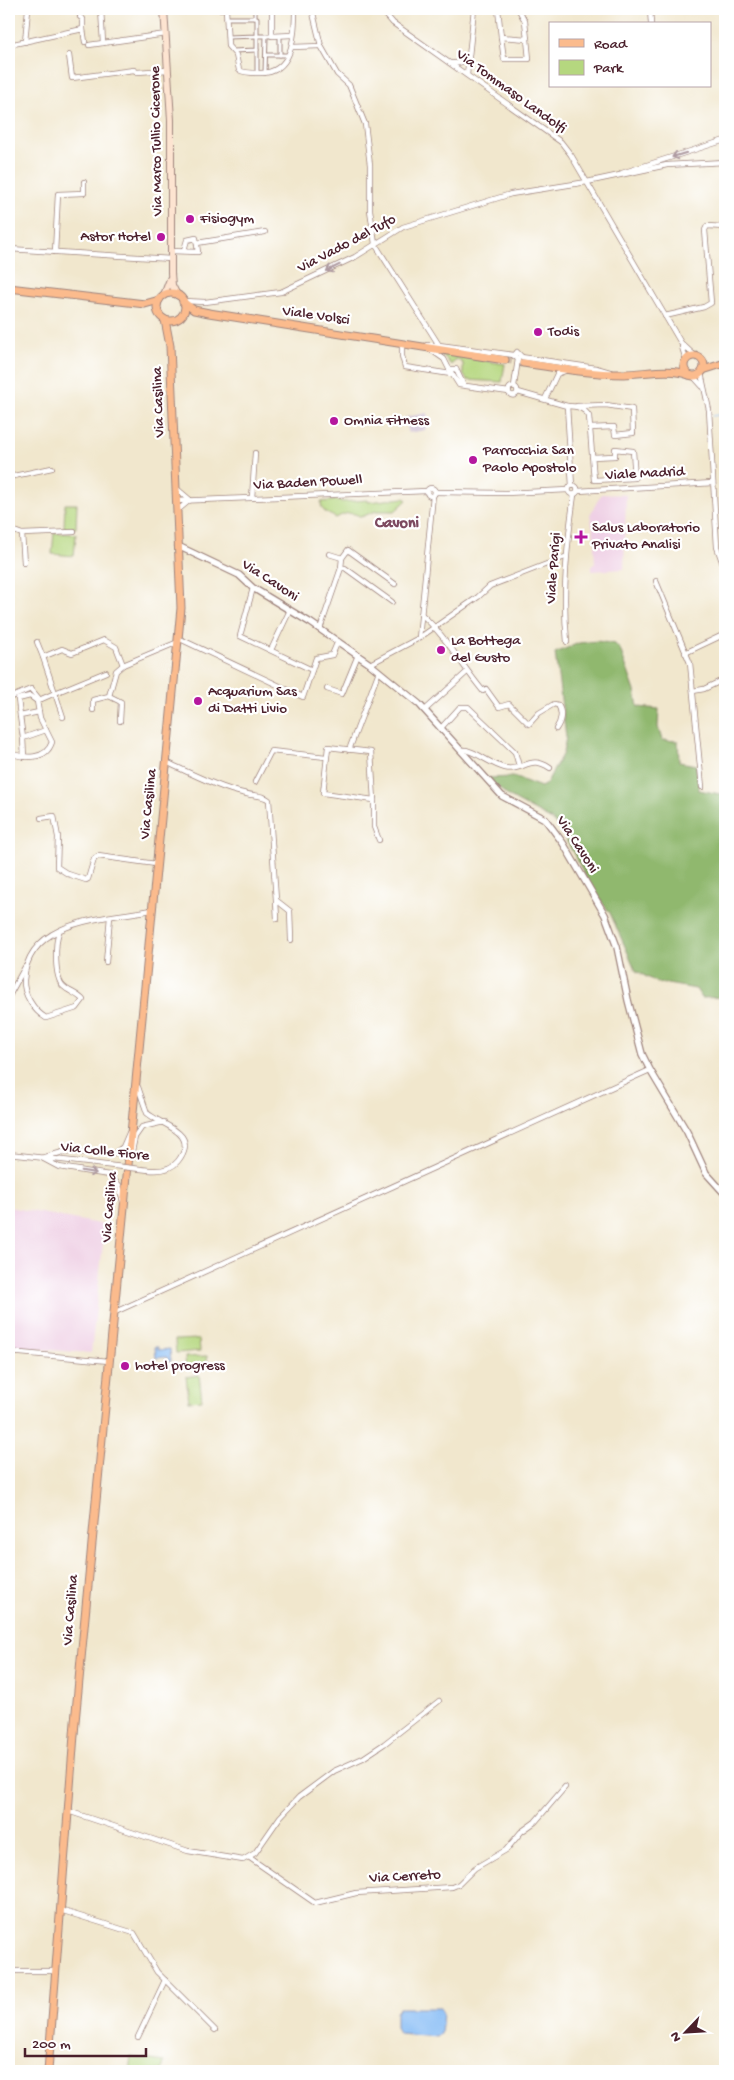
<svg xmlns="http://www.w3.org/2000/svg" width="734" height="2080" viewBox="0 0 734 2080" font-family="'Gochi Hand',sans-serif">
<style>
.built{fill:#efd0e5}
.industrial{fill:#cdbed2}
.green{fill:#b5d77f;stroke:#807b55}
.forest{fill:#90b86e;stroke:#6d6c4c}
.water{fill:#86bcf5;stroke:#686e90}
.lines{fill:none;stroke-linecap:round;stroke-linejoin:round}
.stream{stroke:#86bcf5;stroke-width:1}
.primary-tunnel{stroke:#d0bfad;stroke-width:7;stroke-dasharray:7 3.5;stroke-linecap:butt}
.pedestrian-casing{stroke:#9e837c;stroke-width:5}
.minor-casing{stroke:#9e837c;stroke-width:6}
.tertiary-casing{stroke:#9e837c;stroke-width:8}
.secondary-casing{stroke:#9e837c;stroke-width:8}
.primary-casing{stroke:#9e837c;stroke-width:9}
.pedestrian{stroke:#fff;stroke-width:3}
.minor{stroke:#fff;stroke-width:4.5}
.tertiary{stroke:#fff;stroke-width:5.5}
.secondary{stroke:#fde4d1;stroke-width:6}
.primary{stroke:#fbbb8d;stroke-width:7}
.minor-bridge-casing{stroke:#9e837c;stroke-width:6;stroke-linecap:butt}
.minor-bridge{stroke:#fff;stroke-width:4.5}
.oneway{stroke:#ae9aa0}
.poi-dot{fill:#b5179e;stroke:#fff;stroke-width:2}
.labels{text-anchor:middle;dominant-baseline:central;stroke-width:4.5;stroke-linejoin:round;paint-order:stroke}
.street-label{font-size:15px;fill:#4a1f2b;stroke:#fff}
.poi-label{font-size:15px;fill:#4a1f2b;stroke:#fff;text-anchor:start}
.neighbourhood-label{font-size:16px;font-weight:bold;fill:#7d4a60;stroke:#fff}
</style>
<rect width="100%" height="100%" fill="#fff"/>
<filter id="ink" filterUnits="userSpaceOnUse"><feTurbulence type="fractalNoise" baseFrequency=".02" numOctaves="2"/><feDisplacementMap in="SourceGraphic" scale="10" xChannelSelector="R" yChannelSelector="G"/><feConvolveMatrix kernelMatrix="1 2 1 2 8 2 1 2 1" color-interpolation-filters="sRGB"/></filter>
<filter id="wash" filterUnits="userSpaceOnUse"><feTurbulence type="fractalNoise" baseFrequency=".0096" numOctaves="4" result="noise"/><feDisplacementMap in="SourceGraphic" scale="20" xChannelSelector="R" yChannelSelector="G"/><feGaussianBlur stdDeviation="1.12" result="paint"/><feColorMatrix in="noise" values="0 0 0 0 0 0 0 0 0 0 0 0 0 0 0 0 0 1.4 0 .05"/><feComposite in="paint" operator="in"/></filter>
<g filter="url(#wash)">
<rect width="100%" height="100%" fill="#f1e7cd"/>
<g class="built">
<path d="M601,494L626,495L624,569L592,571V565L595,564L594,546L596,545L590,515Z"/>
<path d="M9,1207L105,1225L91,1353L9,1347Z"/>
</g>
<path class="industrial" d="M427,413L428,420L425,430L408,433L406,417Z"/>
<g class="green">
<path d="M442,354L505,364L502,382L467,380L463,374V363L456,359L451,365Z"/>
<path d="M404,498L407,500L395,511H376L361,517C352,511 345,513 336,518C328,513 321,513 321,502L340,500L341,502L368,500V502Z"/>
<path d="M65,504H77L76,528H64Z"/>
<path d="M54,533L76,534L74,556L52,554Z"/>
<path d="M199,1339L200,1351L176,1353L175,1340Z"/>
<path d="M207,1356L208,1368L186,1369L185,1357Z"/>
<path d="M199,1375L202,1400L189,1401L186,1377Z"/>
<path d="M131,2057L164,2062L162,2071H129Z"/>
</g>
<path class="forest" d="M597,641L615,644L620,649L635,691L638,707L659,709L658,727L662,740L678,741L679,762L696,765L699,790L725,795V997L702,998L696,989L656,982L636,971L610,913L593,890L562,832L552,820L508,796L488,778L514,777L541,787L546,784L563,753L566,737L555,653L579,643Z"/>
<g class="water">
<path d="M155,1347H158V1350L170,1349L171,1361H168L167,1357L156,1358Z"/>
<path d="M399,2008H440L443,2013L441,2034L437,2037L399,2034L396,2027V2011Z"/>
</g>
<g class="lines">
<path class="stream" d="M712,416L725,414"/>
</g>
</g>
<g filter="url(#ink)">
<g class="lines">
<path class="primary-tunnel" d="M505,360L523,363"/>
<g class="pedestrian-casing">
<g id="pedestrian">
<path d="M226,18H255V10"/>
<path d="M280,36V55"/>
<path d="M228,37L257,36V18H255"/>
<path d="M233,51L257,50V36H272"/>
<path d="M266,55H287"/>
<path d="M257,73V50"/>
<path d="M265,73L266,36"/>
</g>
</g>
<g class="minor-casing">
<g id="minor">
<path d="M101,9L103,43"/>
<path d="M186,9H226"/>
<path d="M226,9L228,46L236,55L239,70C244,73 252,73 258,73C293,75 295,36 295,9"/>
<path d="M272,9V36L292,35"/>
<path d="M381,9L393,23L561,142L571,155L681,343L695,356"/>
<path d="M498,9L501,37L527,39L525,21L519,10L516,9"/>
<path d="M650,9L651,24"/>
<path d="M80,17L83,19V29"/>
<path d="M501,37L504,59H529L527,39"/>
<path d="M25,42L28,9"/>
<path d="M9,45L83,29L85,42"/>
<path d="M89,45L166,34"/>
<path d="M321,46L337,74L349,85L365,124L370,165V210L375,244L439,345"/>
<path d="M292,47L321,46L312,9"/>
<path d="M69,55L72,78L134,70L137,72L168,70"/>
<path d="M450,63C458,64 463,63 468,56"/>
<path d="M467,75L474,9"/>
<path d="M622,173L725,140"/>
<path d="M197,243L265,232"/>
<path d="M9,249L171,259"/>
<path d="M171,251L198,252L196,238L187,240L184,250"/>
<path d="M55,252L58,194L84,193V182"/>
<path d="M184,301L205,302L281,292L355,257L403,227L511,194L587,182L667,165L725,162"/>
<path d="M665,316L704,307L711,303L705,230L707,226L725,227"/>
<path d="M402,344V356L405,367L451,374"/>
<path d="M427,345H439L514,355"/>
<path d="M682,347L686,360"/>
<path d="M431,350L444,359L449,369"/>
<path d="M521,357L596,368L610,372"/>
<path d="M701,373L709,410L717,547L725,570"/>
<path d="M693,376L702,386"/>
<path d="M463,384L456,369H449L459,385L509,392"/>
<path d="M514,386L518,359L521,356L517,352L514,356L518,359"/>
<circle cx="513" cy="391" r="4.5"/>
<path d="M518,392L567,406L572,486"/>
<path d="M545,399L557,374L565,371"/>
<path d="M567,406C577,406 584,408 589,416L594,480L635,478L633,451L615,449V456L592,457"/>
<path d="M577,406L606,405L632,409L633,433L615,435L614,427L590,428"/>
<path d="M9,477L52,468"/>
<circle cx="573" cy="490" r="4.5"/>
<path d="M176,488L189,499"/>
<circle cx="431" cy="492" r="4"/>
<path d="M578,491L713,483"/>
<path d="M435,492L506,493L568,490"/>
<path d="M252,498L255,453"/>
<path d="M176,501L427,491"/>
<path d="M178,510L190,500"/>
<path d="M9,529L22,534"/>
<path d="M329,554L342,558"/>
<path d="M24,563L22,534L74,532"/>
<path d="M341,568L342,558L348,550L395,584"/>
<path d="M656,581L690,663L702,787"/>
<path d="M253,588L240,636L312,670"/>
<path d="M421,614C446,636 462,666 483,691L486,689L499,707L509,704L529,724L539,713L554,704L558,705C563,712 561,722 556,729"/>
<path d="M320,629L341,568H345L392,602"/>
<path d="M178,638L303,697L316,658L332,655L338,641"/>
<path d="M419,638L478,597L490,586L565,557"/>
<path d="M37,642L43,657"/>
<path d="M567,642C562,592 567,545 574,495"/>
<path d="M271,650L290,610"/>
<path d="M685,653L725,634"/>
<path d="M370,664L419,638L433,495"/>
<path d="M327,689L342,694L358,655"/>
<path d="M693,691L704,689L725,679"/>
<path d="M109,696L121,702L120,721"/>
<path d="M9,698L31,689L40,700"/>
<path d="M93,710V700L109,696L116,671L123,665"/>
<path d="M425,710L467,672"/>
<path d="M20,716L18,699L30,696L37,701"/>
<path d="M63,717L55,693L106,672"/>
<path d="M441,728L460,707H468L515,752L519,766"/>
<path d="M23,738L20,716L39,712"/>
<path d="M328,747L371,752L374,800L323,793Z"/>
<path d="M349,750L379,671"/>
<path d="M461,750C472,748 491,765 505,768C524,772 529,754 550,768"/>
<path d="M9,753C24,758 46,761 52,742L40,718L37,701L55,693L43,657L62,649L72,653L104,640L116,647L123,665L178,642"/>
<path d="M24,757L23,738L46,730"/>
<path d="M166,762C190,773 221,789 247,794C254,796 263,795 269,800L276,900L290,911L291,940"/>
<path d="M255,782L271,751L326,757"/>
<path d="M374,800V827L379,840"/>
<path d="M41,818L54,816L58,837L57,867L68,874L86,880L88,879L94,859L98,856L156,864"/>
<path d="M276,901L277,919"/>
<path d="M59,932C55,943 54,977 63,986C69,992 77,993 83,1000L77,1008L46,1018C34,1011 23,994 24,980C28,918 107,919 152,910"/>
<path d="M106,962L110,917"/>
<path d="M9,996L25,967"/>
<path d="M138,1087L147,1113C160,1125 201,1132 178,1161C171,1170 160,1171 149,1170"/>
<path d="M132,1151L135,1137L142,1127L164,1122"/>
<path d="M9,1154L54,1159"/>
<path d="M42,1158L63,1152L115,1153L123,1147L129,1133"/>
<path d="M42,1158L59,1167L109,1175L119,1185L123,1202"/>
<path d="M113,1313L650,1070"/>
<path d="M9,1352L109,1361"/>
<path d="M68,1811L188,1851L243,1860L255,1853L280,1817L299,1797L334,1771L363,1758L384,1744L439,1701"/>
<path d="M250,1858L315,1903L356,1893L452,1887L459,1884L475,1868L506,1850L521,1832L535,1822L565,1787"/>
<path d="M60,1910L134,1933L157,1972L215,2030"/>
<path d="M9,1971H55"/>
<path d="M138,2037L165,1980"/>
</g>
</g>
<g class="tertiary-casing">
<path id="tertiary" d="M178,546L239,575L253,588L311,623L370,664L419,704L502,796L545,819L563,843L605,915L617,947L628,1000L642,1054L650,1070L687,1132L706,1173L725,1194"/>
</g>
<g class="secondary-casing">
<g id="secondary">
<path d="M164,9L171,120V273L172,285L177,295"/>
<path d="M164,295L170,279"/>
</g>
</g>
<g class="primary-casing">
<g id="primary">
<path d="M9,288L145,304L159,300"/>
<circle cx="171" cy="307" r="14"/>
<path d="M183,302L194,310L209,313L505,360"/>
<circle cx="694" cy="366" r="10"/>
<path d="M523,363C556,368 590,374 624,374C645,374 668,367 689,375"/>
<path d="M703,370L725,363"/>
<path d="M48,2071L75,1722L181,608L170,346L165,320"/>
</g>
</g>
<use href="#pedestrian" class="pedestrian"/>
<use href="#minor" class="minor"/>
<use href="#tertiary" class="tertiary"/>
<use href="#secondary" class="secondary"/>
<use href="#primary" class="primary"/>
<g class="minor-bridge-casing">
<path id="minor-bridge" d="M54,1159L149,1170"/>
</g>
<use href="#minor-bridge" class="minor-bridge"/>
</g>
<defs><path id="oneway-shaft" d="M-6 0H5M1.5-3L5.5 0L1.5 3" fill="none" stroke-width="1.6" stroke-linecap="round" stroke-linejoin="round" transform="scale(1.25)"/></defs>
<g class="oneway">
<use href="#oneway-shaft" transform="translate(679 155) rotate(163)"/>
<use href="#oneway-shaft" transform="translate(333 268) rotate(154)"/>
<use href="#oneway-shaft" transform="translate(89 1172) rotate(10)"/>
</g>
</g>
<g class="poi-dot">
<circle cx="190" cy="219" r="5"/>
<circle cx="161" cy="237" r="5"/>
<circle cx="538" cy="332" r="5"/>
<circle cx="334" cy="421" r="5"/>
<circle cx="473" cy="460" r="5"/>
<path d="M578.5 529.5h5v5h5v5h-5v5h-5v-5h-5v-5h5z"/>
<circle cx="441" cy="650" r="5"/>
<circle cx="198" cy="701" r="5"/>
<circle cx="125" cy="1366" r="5"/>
</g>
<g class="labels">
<g class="street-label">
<text transform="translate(511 92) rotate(36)">Via Tommaso Landolfi</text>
<text transform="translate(157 141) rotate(-91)">Via Marco Tullio Cicerone</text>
<text transform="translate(347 244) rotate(-28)">Via Vado del Tufo</text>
<text transform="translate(316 316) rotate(8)">Viale Volsci</text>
<text transform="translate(159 402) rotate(-92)">Via Casilina</text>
<text transform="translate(645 474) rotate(-3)">Viale Madrid</text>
<text transform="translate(308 483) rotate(-3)">Via Baden Powell</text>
<text transform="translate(554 568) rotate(-86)">Viale Parigi</text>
<text transform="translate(270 581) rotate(33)">Via Cavoni</text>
<text transform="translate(149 804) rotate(-84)">Via Casilina</text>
<text transform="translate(577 845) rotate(57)">Via Cavoni</text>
<text transform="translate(105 1152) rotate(6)">Via Colle Fiore</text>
<text transform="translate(110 1207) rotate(-85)">Via Casilina</text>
<text transform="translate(71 1610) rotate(-85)">Via Casilina</text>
<text transform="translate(405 1877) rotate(-3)">Via Cerreto</text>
</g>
<g class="poi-label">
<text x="200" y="219">Fisiogym</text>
<text x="151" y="237" text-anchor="end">Astor Hotel</text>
<text x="548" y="332">Todis</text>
<text x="344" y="421">Omnia Fitness</text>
<text x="483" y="451">Parrocchia San<tspan x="483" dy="17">Paolo Apostolo</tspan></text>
<text x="592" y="528">Salus Laboratorio<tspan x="592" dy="17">Privato Analisi</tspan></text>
<text x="451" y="641">La Bottega<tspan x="451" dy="17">del Gusto</tspan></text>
<text x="208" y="692">Acquarium Sas<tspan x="208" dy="17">di Datti Livio</tspan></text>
<text x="135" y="1366">hotel progress</text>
</g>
<g class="neighbourhood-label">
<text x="397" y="524">Cavoni</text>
</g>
</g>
<rect width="734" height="2080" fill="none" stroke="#fff" stroke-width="30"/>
<rect x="549" y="22" width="162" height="65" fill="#ffffff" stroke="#b7a5aa"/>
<rect x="559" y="39" width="25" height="8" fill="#fbbb8d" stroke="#b7a5aa"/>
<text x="594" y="48" font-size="15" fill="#4a1f2b">Road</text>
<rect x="559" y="60" width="25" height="15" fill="#b5d77f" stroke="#b7a5aa"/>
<text x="594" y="72" font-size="15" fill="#4a1f2b">Park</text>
<g transform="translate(686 2032) rotate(245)" stroke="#ffffff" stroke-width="4" paint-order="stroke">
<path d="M0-4L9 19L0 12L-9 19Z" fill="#4a1f2b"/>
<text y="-8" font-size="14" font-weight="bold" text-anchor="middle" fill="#4a1f2b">N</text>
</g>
<path d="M25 2048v8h121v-8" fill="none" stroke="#4a1f2b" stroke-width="2.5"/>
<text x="32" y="2048" font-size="15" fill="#4a1f2b" stroke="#ffffff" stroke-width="4" paint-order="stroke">200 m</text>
</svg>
